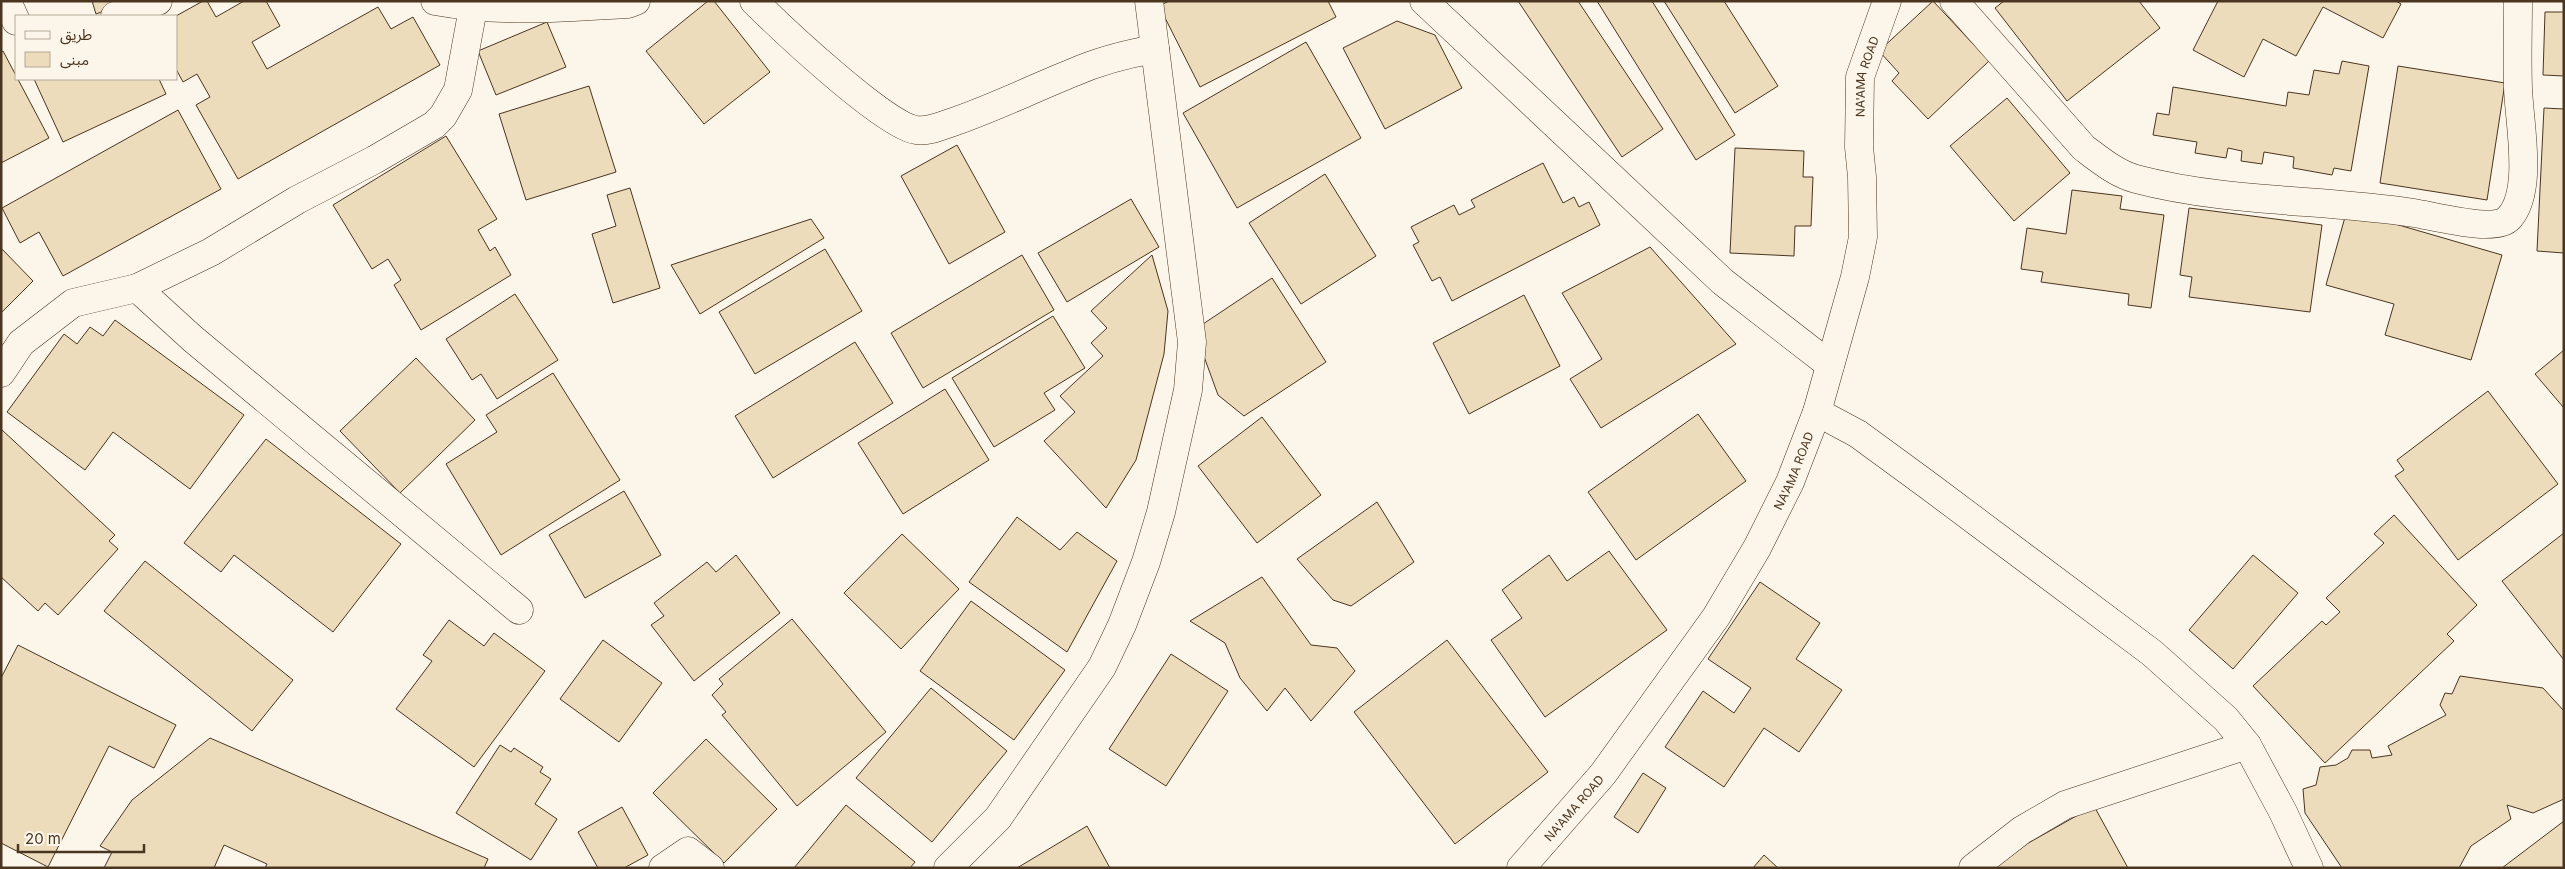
<svg xmlns="http://www.w3.org/2000/svg" width="2565" height="869" viewBox="0 0 2565 869" font-family="Inter,'Noto Sans Arabic',sans-serif">
<style>
.building{fill:#ecdcbc;stroke:#4a3520}
.lines{fill:none;stroke-linecap:round;stroke-linejoin:round}
.minor-casing{stroke:#4a3520;stroke-width:29}
.minor{stroke:#fbf6e9;stroke-width:28}
.labels{text-anchor:middle;dominant-baseline:central;stroke-width:4;stroke-linejoin:round;paint-order:stroke}
.street-label{font-size:12px;fill:#4a3520;stroke:#fbf6e9}
</style>
<rect width="100%" height="100%" fill="#fbf6e9"/>
<g class="building">
<path d="M92,1H131L96,14Z"/>
<path d="M203,1H207L216,17L244,1H266L280,26L252,42L267,69L378,7L391,29L413,17L440,65L238,179L196,105L210,97L197,74L183,82L176,69V16Z"/>
<path d="M708,1H714L770,72L704,124L646,51Z"/>
<path d="M1169,1H1328L1336,17L1200,87L1159,6Z"/>
<path d="M1518,1H1578L1663,129L1622,157Z"/>
<path d="M1597,1H1652L1735,135L1696,160Z"/>
<path d="M1664,1H1724L1778,86L1735,113Z"/>
<path d="M1933,1L1989,61L1928,119L1892,81L1899,73L1879,51Z"/>
<path d="M2004,1H2139L2160,28L2067,101L1995,8Z"/>
<path d="M2218,1H2396L2401,4L2383,38L2323,7L2296,56L2263,39L2244,77L2193,50Z"/>
<path d="M2545,12H2564V76L2543,75Z"/>
<path d="M1397,21L1435,35L1462,88L1385,129L1343,48Z"/>
<path d="M547,22L566,67L496,95L478,51Z"/>
<path d="M1306,42L1361,138L1237,208L1183,113Z"/>
<path d="M3,51L49,138L1,163V52Z"/>
<path d="M2342,61L2369,66L2351,171L2334,168L2332,175L2293,168L2294,157L2264,152L2262,164L2241,161L2242,151L2228,148L2226,158L2195,153L2197,142L2153,135L2157,113L2169,115L2173,87L2286,106L2288,92L2309,95L2314,70L2339,74Z"/>
<path d="M2398,66L2505,83L2487,200L2380,183Z"/>
<path d="M34,79H159L166,94L63,142Z"/>
<path d="M589,86L616,172L526,200L499,114Z"/>
<path d="M2007,98L2070,173L2014,221L1950,146Z"/>
<path d="M2544,108L2564,109V253L2537,251Z"/>
<path d="M178,110L221,189L63,276L39,232L20,243L2,208Z"/>
<path d="M446,136L497,219L478,230L490,251L495,247L511,275L421,330L394,285L401,280L388,259L372,269L333,205Z"/>
<path d="M957,145L1005,232L949,264L901,176Z"/>
<path d="M1735,148L1804,151L1803,177H1813L1811,226H1795L1794,256L1730,253Z"/>
<path d="M1543,163L1563,203L1574,197L1579,207L1589,202L1600,225L1452,301L1440,277L1432,281L1413,245L1419,242L1411,227L1454,205L1459,215L1475,207L1471,200Z"/>
<path d="M1325,174L1376,256L1301,304L1249,223Z"/>
<path d="M630,188L660,288L613,303L592,234L616,226L607,195Z"/>
<path d="M2072,190L2122,196L2120,209L2164,215L2151,308L2128,305L2129,294L2041,282L2043,272L2021,269L2027,228L2066,234Z"/>
<path d="M1131,199L1159,247L1067,302L1038,253Z"/>
<path d="M2189,208L2322,225L2310,312L2189,297L2192,277L2180,275Z"/>
<path d="M2347,210L2502,255L2471,360L2385,335L2394,304L2326,285Z"/>
<path d="M811,219L824,238L700,314L671,265Z"/>
<path d="M1650,247L1736,344L1601,428L1570,379L1602,359L1562,293Z"/>
<path d="M1,248L33,281L1,313Z"/>
<path d="M825,249L862,311L755,374L719,312Z"/>
<path d="M1022,255L1054,310L923,388L891,333Z"/>
<path d="M1152,255L1168,311L1164,354L1136,460L1106,508L1044,441L1075,412L1060,396L1103,356L1091,343L1107,328L1091,311Z"/>
<path d="M1272,278L1326,362L1244,416L1218,395L1198,340L1203,324Z"/>
<path d="M515,294L558,360L497,399L481,374L472,380L446,339Z"/>
<path d="M1524,295L1560,366L1469,414L1433,343Z"/>
<path d="M1053,316L1085,368L1044,393L1055,410L994,447L952,378Z"/>
<path d="M115,320L244,415L190,489L113,432L85,470L7,412L64,334L77,344L90,327L103,336Z"/>
<path d="M855,342L893,403L773,478L735,416Z"/>
<path d="M2564,350V408L2535,374Z"/>
<path d="M416,358L475,420L400,493L340,431Z"/>
<path d="M553,373L620,480L501,555L446,464L497,432L486,415Z"/>
<path d="M945,389L989,460L903,514L858,443Z"/>
<path d="M2488,391L2558,484L2458,560L2395,476L2404,470L2397,460Z"/>
<path d="M1698,414L1746,481L1636,560L1588,492Z"/>
<path d="M1262,417L1321,495L1257,543L1198,466Z"/>
<path d="M1,429L115,535L109,541L118,549L58,615L45,603L38,611L1,577Z"/>
<path d="M266,439L401,544L333,632L234,555L221,572L184,543Z"/>
<path d="M624,491L661,555L585,598L549,535Z"/>
<path d="M1377,502L1414,562L1351,606L1333,600L1297,559Z"/>
<path d="M2394,515L2477,605L2447,634L2454,641L2325,763L2253,686L2322,621L2326,625L2340,612L2326,598L2384,543L2374,534Z"/>
<path d="M1017,517L1060,550L1077,532L1117,561L1067,652L969,582Z"/>
<path d="M2564,533V660L2502,581Z"/>
<path d="M902,534L959,589L901,649L844,593Z"/>
<path d="M1609,551L1667,630L1545,717L1491,640L1522,618L1502,590L1549,555L1567,581Z"/>
<path d="M736,555L780,613L694,681L651,625L664,616L654,603L707,562L716,572Z"/>
<path d="M2253,555L2298,593L2233,669L2189,630Z"/>
<path d="M145,561L293,680L252,731L104,611Z"/>
<path d="M1262,577L1311,645L1337,648L1355,671L1311,721L1285,688L1267,711L1240,678L1225,643L1190,621Z"/>
<path d="M1760,582L1820,623L1796,659L1842,690L1799,752L1764,728L1724,787L1665,747L1703,691L1734,713L1751,688L1708,659Z"/>
<path d="M971,601L1065,670L1014,740L920,671Z"/>
<path d="M792,619L886,732L797,806L722,715L726,712L712,695L723,684L719,679Z"/>
<path d="M449,620L484,646L494,633L545,671L474,767L396,709L432,661L423,655Z"/>
<path d="M603,640L662,683L619,742L560,699Z"/>
<path d="M1447,640L1548,772L1455,844L1354,712Z"/>
<path d="M18,645L176,725L154,768L109,746L48,867L1,843V678Z"/>
<path d="M1171,654L1228,691L1166,786L1109,749Z"/>
<path d="M2460,676L2543,688L2564,711V799L2533,813L2507,805L2511,819L2471,846L2459,868H2342L2305,813L2303,789L2316,785L2320,767L2336,765L2348,758L2352,750H2370L2372,758L2392,755L2388,746L2446,715L2440,705L2445,693L2452,694Z"/>
<path d="M931,688L1007,751L932,842L856,778Z"/>
<path d="M210,738L488,859L484,868H265L267,864L224,845L214,868H104L112,852L100,846L132,800Z"/>
<path d="M706,739L777,809L724,863L653,793Z"/>
<path d="M500,745L511,752L514,748L543,767L540,772L551,779L535,804L557,819L531,860L456,813Z"/>
<path d="M1643,773L1666,788L1638,833L1614,817Z"/>
<path d="M846,805L915,862L910,868H794Z"/>
<path d="M2094,806L2128,868H1984Z"/>
<path d="M622,807L648,855L624,868H598L578,832Z"/>
<path d="M2564,821V868H2502Z"/>
<path d="M1087,826L1110,868H1017Z"/>
<path d="M1764,855L1778,868H1753Z"/>
</g>
<g class="lines">
<g class="minor-casing">
<g id="minor">
<path d="M7,1L16,21"/>
<path d="M435,1C501,13 562,8 628,4L636,1"/>
<path d="M754,1C781,28 884,125 916,130C929,132 941,126 953,122C994,108 1032,89 1072,73C1099,61 1126,54 1155,49"/>
<path d="M1424,1L1723,282L1830,365"/>
<path d="M1954,1L2084,148C2100,160 2117,174 2136,179C2227,203 2322,199 2414,213C2434,216 2495,233 2509,218C2534,191 2519,122 2518,88C2517,59 2518,30 2518,1"/>
<path d="M473,8L458,90L443,116L434,125L374,160L297,200L211,252L137,288L193,339L519,610"/>
<path d="M115,16L141,5L158,1"/>
<path d="M1,373L21,343L73,303L137,288"/>
<path d="M1817,412L1858,434L1929,486L2152,653L2226,719L2247,745L2283,812L2309,868"/>
<path d="M663,868L688,851L710,868"/>
<path d="M948,868L998,818L1102,667L1122,625L1146,562L1161,512L1188,390L1192,342L1149,1"/>
<path id="s1" d="M1521,868L1603,774L1716,617L1757,548L1790,482L1817,412L1855,277L1863,237L1862,177L1859,147L1860,77L1887,1"/>
<path d="M1973,868L2022,830L2065,805L2247,745"/>
</g>
</g>
<use href="#minor" class="minor"/>
</g>
<g class="labels">
<g class="street-label">
<text stroke="none"><textPath href="#s1" startOffset="890">NA'AMA ROAD</textPath></text>
<text stroke="none"><textPath href="#s1" startOffset="484">NA'AMA ROAD</textPath></text>
<text stroke="none"><textPath href="#s1" startOffset="80">NA'AMA ROAD</textPath></text>
</g>
</g>
<rect width="2565" height="869" fill="none" stroke="#4a3520" stroke-width="5"/>
<rect x="15" y="15" width="162" height="65" fill="#fbf6e9" stroke="#b4a999"/>
<rect x="25" y="31" width="25" height="8" fill="#fbf6e9" stroke="#b4a999"/>
<text x="60" y="40" font-size="15" fill="#4a3520">طريق</text>
<rect x="25" y="52" width="25" height="15" fill="#ecdcbc" stroke="#b4a999"/>
<text x="60" y="65" font-size="15" fill="#4a3520">مبنى</text>
<path d="M18 844v8h126v-8" fill="none" stroke="#4a3520" stroke-width="2.5"/>
<text x="25" y="844" font-size="15" fill="#4a3520" stroke="#fbf6e9" stroke-width="4" paint-order="stroke">20 m</text>
</svg>
